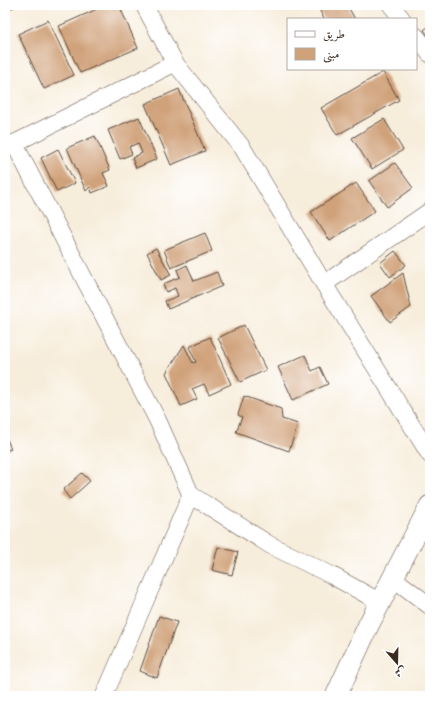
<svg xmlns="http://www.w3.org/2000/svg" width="435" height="701" viewBox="0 0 435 701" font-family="'IM FELL Double Pica',Amiri,serif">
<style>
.building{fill:#d0a27a}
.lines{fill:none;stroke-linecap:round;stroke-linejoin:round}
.minor-casing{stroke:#57473a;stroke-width:18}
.tertiary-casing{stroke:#57473a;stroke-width:22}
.minor{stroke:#fff;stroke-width:17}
.tertiary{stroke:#fff;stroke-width:21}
</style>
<rect width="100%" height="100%" fill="#fff"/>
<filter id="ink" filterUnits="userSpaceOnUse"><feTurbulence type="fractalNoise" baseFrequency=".025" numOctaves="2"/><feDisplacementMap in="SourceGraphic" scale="8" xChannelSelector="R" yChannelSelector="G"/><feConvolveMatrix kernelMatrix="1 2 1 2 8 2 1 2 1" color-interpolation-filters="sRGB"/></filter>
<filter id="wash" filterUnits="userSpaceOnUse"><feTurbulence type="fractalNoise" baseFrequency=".012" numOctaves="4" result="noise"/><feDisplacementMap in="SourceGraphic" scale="16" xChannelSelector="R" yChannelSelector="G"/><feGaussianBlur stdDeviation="0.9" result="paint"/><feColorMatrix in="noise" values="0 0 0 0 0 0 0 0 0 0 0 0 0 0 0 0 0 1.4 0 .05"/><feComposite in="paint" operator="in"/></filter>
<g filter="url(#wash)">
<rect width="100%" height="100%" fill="#f7eddb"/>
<g id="blocks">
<g class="building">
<path d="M5,5H18L5,11Z"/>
<path d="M106,5H119L138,48L80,73L59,26Z"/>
<path d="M317,5H347L355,19H324Z"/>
<path d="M48,20L74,75L44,89L18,34Z"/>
<path d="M430,25V38L424,30Z"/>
<path d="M383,72L399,100L337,135L321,108Z"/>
<path d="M179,89L205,151L171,165L145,104Z"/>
<path d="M139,117L157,159L136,168L132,158L142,153L138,143L129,147L132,154L120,159L108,130Z"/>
<path d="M384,119L403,150L372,169L352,138Z"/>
<path d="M95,136L110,170L103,173L109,186L92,193L90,187L86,191L67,148Z"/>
<path d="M58,149L75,183L57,192L41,158Z"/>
<path d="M395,163L413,188L387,207L369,181Z"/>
<path d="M356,183L375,211L330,241L311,212Z"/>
<path d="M205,233L212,251L171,268L164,250Z"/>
<path d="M156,248L171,275L161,280L147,253Z"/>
<path d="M395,251L406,265L390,277L380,263Z"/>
<path d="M187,265L194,281L217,272L222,286L168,309L165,301L178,296L175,288L166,292L163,284L180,277L177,270Z"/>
<path d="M403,273L411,307L390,322L371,296Z"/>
<path d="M244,325L266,370L240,382L218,338Z"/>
<path d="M210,337L231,384L209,394L204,384L192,389L197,399L181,406L166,373L184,345L193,363L196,362L189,347Z"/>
<path d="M305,355L312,371L320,367L328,384L293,400L278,367Z"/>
<path d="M244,396L281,409L282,419L298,424L289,451L236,432L242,417L238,415Z"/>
<path d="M5,434L11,449L5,451Z"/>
<path d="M82,473L90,481L70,499L63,490Z"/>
<path d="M218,547L238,552L232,575L212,570Z"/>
<path d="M159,616L177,622L157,678L140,671Z"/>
</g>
</g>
</g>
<g filter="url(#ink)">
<use href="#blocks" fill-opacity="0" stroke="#57473a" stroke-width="1"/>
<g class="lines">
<g class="minor-casing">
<g id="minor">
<path d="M144,5L175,63L242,147L324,284L430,455"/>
<path d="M391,5L402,19"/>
<path d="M416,36L430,54"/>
<path d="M14,143L158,421L191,495L270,545L331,575L380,602"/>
<path d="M5,148L175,63"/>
<path d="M324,284L430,211"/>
<path d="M393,578L430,606"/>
<path d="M104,696L191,495"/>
</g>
</g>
<g class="tertiary-casing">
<path id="tertiary" d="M336,696L369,624L430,506"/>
</g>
<use href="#minor" class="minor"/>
<use href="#tertiary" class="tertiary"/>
</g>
</g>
<rect width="435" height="701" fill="none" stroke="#fff" stroke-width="20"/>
<rect x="287" y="18" width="130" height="52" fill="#ffffff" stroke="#b1aaa5"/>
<rect x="295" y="31" width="20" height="6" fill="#ffffff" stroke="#b1aaa5"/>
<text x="323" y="38" font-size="12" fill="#3b2a1e">طريق</text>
<rect x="295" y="48" width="20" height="12" fill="#d0a27a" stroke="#b1aaa5"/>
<text x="323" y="58" font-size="12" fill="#3b2a1e">مبنى</text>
<g transform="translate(397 663) rotate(160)" stroke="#ffffff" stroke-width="3" paint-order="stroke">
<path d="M0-3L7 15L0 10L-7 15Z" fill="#3b2a1e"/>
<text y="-6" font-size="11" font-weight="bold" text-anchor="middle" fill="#3b2a1e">ش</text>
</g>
</svg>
